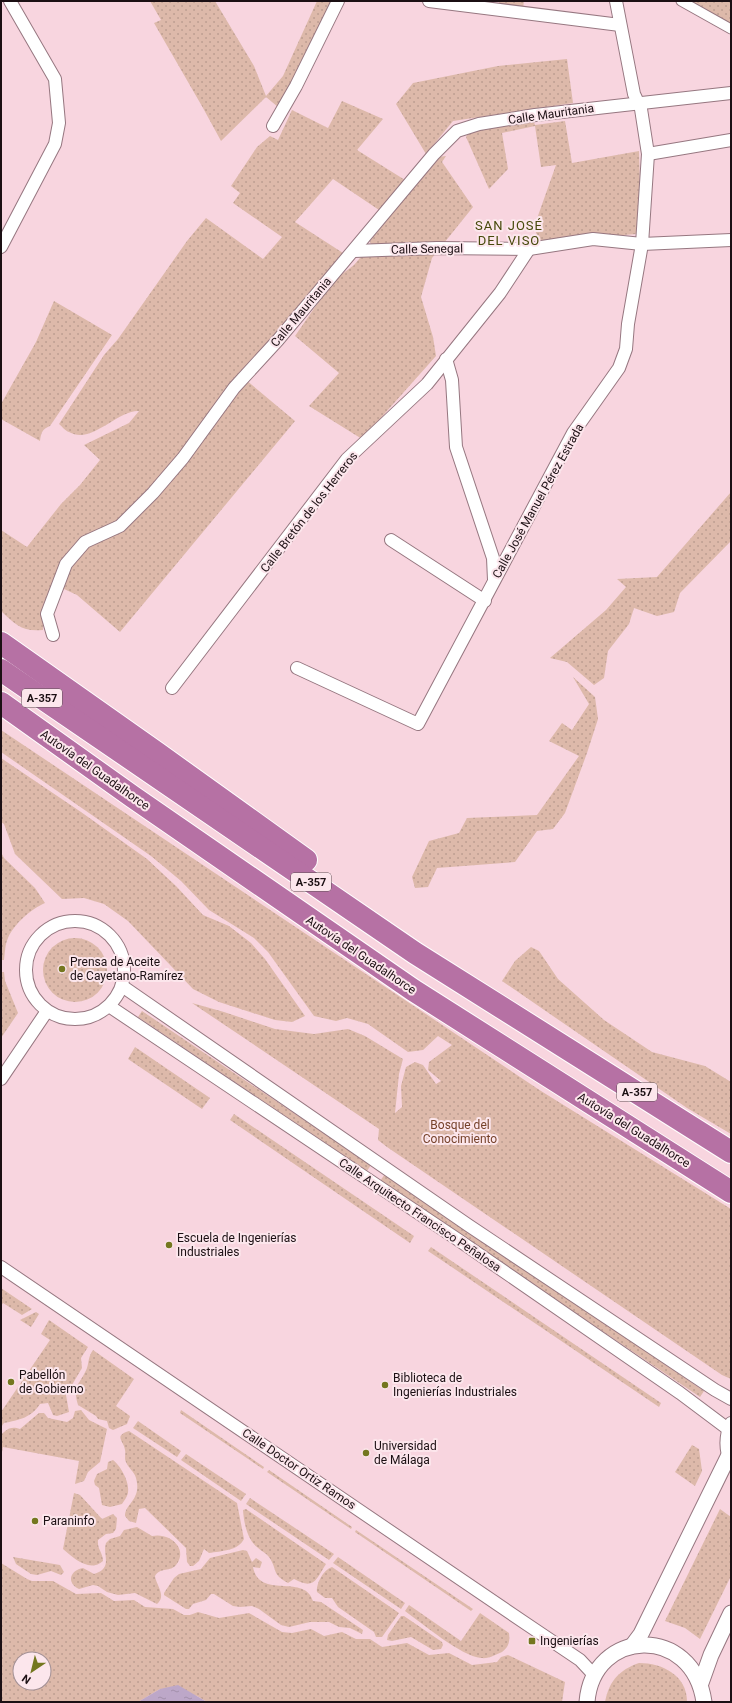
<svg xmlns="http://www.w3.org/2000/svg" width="732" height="1703" viewBox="0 0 732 1703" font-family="Roboto,sans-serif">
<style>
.green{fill:url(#green-dots);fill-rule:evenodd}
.water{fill:url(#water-ripples)}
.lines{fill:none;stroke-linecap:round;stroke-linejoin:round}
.pedestrian-casing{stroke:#967780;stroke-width:11}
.minor-casing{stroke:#967780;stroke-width:14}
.tertiary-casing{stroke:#967780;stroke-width:17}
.motorway-casing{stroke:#fff;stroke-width:24}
.pedestrian{stroke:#fff;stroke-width:9}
.minor{stroke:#fff;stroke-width:12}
.tertiary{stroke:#fff;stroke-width:15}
.motorway{stroke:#b671a4;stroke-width:22}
.poi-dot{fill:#74771f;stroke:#fce6ec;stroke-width:1.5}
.labels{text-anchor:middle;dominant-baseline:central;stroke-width:4;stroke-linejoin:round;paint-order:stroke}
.shield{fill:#fce6ec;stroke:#5e5054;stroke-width:1}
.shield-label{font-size:11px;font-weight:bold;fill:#1b0f13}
.street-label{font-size:12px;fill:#1b0f13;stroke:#fce6ec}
.poi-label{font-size:12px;fill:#1b0f13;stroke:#fce6ec;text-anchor:start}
.park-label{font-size:12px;fill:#76422a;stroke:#fce6ec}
.neighbourhood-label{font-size:13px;letter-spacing:1px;fill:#47490b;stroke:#fce6ec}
</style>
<defs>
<pattern id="green-dots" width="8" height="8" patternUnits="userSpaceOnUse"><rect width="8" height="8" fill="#ddb9aa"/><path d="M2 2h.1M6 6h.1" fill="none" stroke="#bd9e91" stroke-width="1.8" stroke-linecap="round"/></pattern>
<pattern id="water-ripples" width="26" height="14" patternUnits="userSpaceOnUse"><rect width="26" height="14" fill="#bda7c8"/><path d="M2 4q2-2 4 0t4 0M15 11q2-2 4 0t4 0" fill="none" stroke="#a28fab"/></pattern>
</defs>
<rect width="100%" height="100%" fill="#f8d5df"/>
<g class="green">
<path d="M150,1H215L254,66L266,96L283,76L317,1H332L293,82L278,107L266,97L221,141L203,108L154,23L161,20Z"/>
<path d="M499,1H524L523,8L499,5Z"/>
<path d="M689,1H731V24Z"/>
<path d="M567,59L573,103L453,121L426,154L396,104L413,83L498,66Z"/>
<path d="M342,101L383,119L357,150L405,180L379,210L333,179L295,222L343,253L208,414L206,422L177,461L120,521L107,537C121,532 131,519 142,508C159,491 176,473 191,454C209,429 224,402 246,380L295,421L120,632L77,595L64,589L43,614V630C22,632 16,625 1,611V530L27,547L61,504L80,485L100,460L84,445L129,423L139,411C117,410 92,445 69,432C65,431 62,426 59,424L104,355L118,339L187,241L206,218L263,259L282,237L233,203L240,193L231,186L257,147L270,136L278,140L292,110L328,128Z"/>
<path d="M533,119L535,125L565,121L572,163L639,151L640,187L637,234L539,241L534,227L556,165L541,167L535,126L502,133L508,169L489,189L466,137L469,131Z"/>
<path d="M446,156L442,162L473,207L432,258L421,297L433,337L436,356L362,439L309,406L339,373L295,336L333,281L354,265L371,245L370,241L438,157Z"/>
<path d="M54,301L112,335L50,426C42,429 41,433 40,441L1,419V404L36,342Z"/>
<path d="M731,492V541L680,593L674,612L657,616L634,608L629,624L608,651L604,678L594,685L567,662L550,658L606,610L626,587L617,579L657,577Z"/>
<path d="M573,677L595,697L598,719L587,753L565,813L553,829L537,831L515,862L437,868L428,887L415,888L412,877L429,841L459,833L467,818L537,815L579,756L549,741L562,723L572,730L589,704Z"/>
<path d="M1,730L541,1091L731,1209V1379L722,1375L387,1147L378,1140L379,1129L192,1003L224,1012L275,1029L314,1034L348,1029L365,1036L403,1059L399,1074L395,1113L402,1107L401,1086L406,1067L415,1062L423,1065L436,1084L441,1081L428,1070L429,1062L452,1045L438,1036L423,1050L408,1052L368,1024L347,1018L336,1021L314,1016L268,952L254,938L209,910L181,881L151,856L1,752Z"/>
<path d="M1,758L81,812L147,859L176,886L203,915L229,926L251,943L265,959L305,1016L292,1022L275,1020L219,1002L193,989L128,921L104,904L84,898L62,899L15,854L4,824L1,822Z"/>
<path d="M1,852L4,858L35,888L45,903C31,909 14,924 8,938C5,944 5,953 4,960H1Z"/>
<circle cx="75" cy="970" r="32"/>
<path d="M531,947L539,951L558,979L604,1020L652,1052L705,1066L731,1082V1134L687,1108L502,981L515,961Z"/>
<path d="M1,972H4L5,981L18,1013L1,1038Z"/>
<path d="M142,1011L371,1165L367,1171L138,1017Z"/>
<path d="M135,1047L210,1098L202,1109L128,1059Z"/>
<path d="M234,1114L414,1236L410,1243L230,1120Z"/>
<path d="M385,1174L704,1391L700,1397L380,1181Z"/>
<path d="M431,1247L661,1403L659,1407L428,1251Z"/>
<path d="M1,1288L32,1309L22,1315L3,1303L1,1306Z"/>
<path d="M36,1312L39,1314L31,1327L20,1320Z"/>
<path d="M49,1320L88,1347L81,1358L82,1368L66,1395L69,1412L57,1416L53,1415L48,1403L40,1404C31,1418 19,1420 4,1423L1,1427V1412L50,1340L41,1334Z"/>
<path d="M93,1350L134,1379L116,1406L130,1416L127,1424L113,1430L109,1428L107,1421L98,1419L96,1416L78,1405C72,1384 80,1385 87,1368C89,1362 88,1357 93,1350Z"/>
<path d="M81,1410L89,1420L107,1429L100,1462L88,1472L84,1481L75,1484L79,1461L3,1447L1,1457V1435C7,1429 11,1426 20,1429L39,1413H44L48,1418L67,1422L73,1418L75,1411Z"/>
<path d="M181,1410L264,1467L263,1469L180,1413Z"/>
<path d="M138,1421L181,1451L177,1457L133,1428Z"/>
<path d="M129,1431L237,1503L244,1539C238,1551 221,1551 209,1553L204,1549L199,1561L193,1566H190L187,1562L186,1548L145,1508L139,1509L136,1523L129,1521L125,1516C125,1503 142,1500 136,1478C134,1471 128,1468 126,1462C124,1459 126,1453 125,1450C124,1441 113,1436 129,1431Z"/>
<path d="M692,1445L699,1449L702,1471L695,1486L675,1472Z"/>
<path d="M186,1454L246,1494L241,1501L181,1460Z"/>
<path d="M113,1460C121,1466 130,1483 128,1493C127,1497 124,1501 122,1504L110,1507L102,1505L99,1488L95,1485L94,1481L97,1474L107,1469L108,1462Z"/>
<path d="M269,1470L352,1527L351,1529L267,1472Z"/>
<path d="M74,1493L80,1495L102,1519L113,1514L117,1518L116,1529L113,1533L106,1534L98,1540C97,1549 103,1553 103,1561C90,1573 73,1558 63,1549Z"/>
<path d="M250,1498L334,1554L329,1560L246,1504Z"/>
<path d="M246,1509L326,1564C316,1580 314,1590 294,1579L288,1583C271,1574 278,1570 269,1557C266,1553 261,1551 257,1547C247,1539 244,1523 243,1510Z"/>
<path d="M720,1509L731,1517V1576L700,1639L685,1628L665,1621Z"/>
<path d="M137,1527L152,1536C170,1532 189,1549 176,1565C171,1572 160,1567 155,1576C156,1585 167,1596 157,1604L135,1593L118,1595L107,1592L98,1586L93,1585L79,1589C66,1583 70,1570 83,1568L94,1574C114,1568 102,1555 106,1543L110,1539L120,1536L124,1530Z"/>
<path d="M356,1530L473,1609L471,1611L355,1532Z"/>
<path d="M243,1550L247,1551L252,1562L256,1558L262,1562L260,1568L253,1567C259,1600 305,1573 313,1601L321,1602L363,1630L362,1634L350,1628L339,1627L329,1622H310L289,1627L281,1625L259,1609L252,1606L240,1607L233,1606L214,1594H211L206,1600L193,1604L189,1609H186L164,1595V1593L174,1578L179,1574L201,1569L210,1558Z"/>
<path d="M13,1557L60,1565L64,1572L61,1575L51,1571L37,1575L31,1574L16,1564Z"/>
<path d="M338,1557L405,1603L401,1609L333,1563Z"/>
<path d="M1,1563L27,1579L32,1581H53L76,1594L101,1593L114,1601L134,1600L145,1607L173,1609L184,1615H190L198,1612L219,1618L249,1613L282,1632L292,1633L311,1629L324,1636L342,1632L356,1639H370L382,1647L407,1643L429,1655L449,1653L472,1665L497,1662L501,1657L508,1655L565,1682L562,1702H207L197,1696L160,1689L138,1702H1ZM20,1659H44V1683H20Z"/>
<path d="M332,1567L399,1613L382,1637H376L374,1632L338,1607L332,1598H325L317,1592C316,1584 323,1570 332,1567Z"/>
<path d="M409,1605L461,1641L480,1613L509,1633C510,1641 509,1647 502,1652C495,1655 489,1659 481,1658C461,1656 423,1624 405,1611Z"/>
<path d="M401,1616H404L442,1642L443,1645L441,1649L433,1650L411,1637L392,1641L387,1640L388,1635Z"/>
<path d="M639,1663C662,1663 687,1675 687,1702H605C609,1681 619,1670 639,1663Z"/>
</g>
<path class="water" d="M178,1685L207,1702H138L160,1689Z"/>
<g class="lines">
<g class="pedestrian-casing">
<path id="pedestrian" d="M681,1L731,29"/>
</g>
<g class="minor-casing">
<g id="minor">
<path d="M429,1L620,25"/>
<path d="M273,126L296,86L338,1"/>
<path d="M648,154L731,140"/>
<path d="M1,247L55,144L59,123L55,79L10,1"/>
<path d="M354,251L437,248L529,249L593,239L642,244L731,240"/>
<path d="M446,359L452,380L456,447L493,558L494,580"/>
<path d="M391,540L485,601"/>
<path d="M53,635L47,614L66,564L85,542L120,526L153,493L183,458L234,388L278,340L434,154L457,131L479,124L535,115L731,93"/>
<path d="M297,668L418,724L573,433L619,368L626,349L628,324L642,244L648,154L641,109L634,94L616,1"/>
<path d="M172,688L347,459L427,384L500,293L529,249"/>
<circle cx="75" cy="970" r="49"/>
<path d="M122,986L468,1225L715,1390L731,1399"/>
<path d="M109,1006L457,1239L680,1393L728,1429"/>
<path d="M1,1079L47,1011"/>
<path d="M1,1267L528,1625L580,1660L594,1675"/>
<path d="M731,1464C725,1450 725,1436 731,1423"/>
</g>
</g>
<g class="tertiary-casing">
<g id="tertiary">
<path d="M632,1646L641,1634L728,1457"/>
<path d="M701,1683L711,1655L731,1613"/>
<path d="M587,1702C593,1628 693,1624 704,1702"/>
</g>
</g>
<g class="motorway-casing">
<g id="motorway">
<path d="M1,643L157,753L306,860"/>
<path d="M1,670L415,953L731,1152"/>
<path d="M1,703L133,797L413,990L731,1192"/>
</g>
</g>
<use href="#pedestrian" class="pedestrian"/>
<use href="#minor" class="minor"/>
<use href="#tertiary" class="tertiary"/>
<use href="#motorway" class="motorway"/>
</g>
<g class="poi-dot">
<circle cx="62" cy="969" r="4"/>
<circle cx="169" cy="1245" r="4"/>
<circle cx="11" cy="1382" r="4"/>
<circle cx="385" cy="1385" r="4"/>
<circle cx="366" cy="1453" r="4"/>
<circle cx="35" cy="1521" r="4"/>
<rect x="528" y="1637" width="8" height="8" rx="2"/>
</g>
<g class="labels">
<g class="shield">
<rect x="22" y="689" width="40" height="18" rx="3"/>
<rect x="291" y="873" width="40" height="18" rx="3"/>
<rect x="617" y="1083" width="40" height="18" rx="3"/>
</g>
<g class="shield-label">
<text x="42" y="698">A-357</text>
<text x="311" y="882">A-357</text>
<text x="637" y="1092">A-357</text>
</g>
<g class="street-label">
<text transform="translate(551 114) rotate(-8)">Calle Mauritania</text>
<text transform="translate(427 249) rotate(-1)">Calle Senegal</text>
<text transform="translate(301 312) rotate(-50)">Calle Mauritania</text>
<text transform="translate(538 501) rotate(-61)">Calle José Manuel Pérez Estrada</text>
<text transform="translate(309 512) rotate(-52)">Calle Bretón de los Herreros</text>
<text transform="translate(95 770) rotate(35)">Autovía del Guadalhorce</text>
<text transform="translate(361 955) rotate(34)">Autovía del Guadalhorce</text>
<text transform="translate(634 1130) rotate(32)">Autovía del Guadalhorce</text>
<text transform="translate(420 1215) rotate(34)">Calle Arquitecto Francisco Peñalosa</text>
<text transform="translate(299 1469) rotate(34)">Calle Doctor Ortiz Ramos</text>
</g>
<g class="poi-label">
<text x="70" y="962">Prensa de Aceite<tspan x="70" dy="14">de Cayetano-Ramírez</tspan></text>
<text x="177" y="1238">Escuela de Ingenierías<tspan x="177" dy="14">Industriales</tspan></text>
<text x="19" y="1375">Pabellón<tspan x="19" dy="14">de Gobierno</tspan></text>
<text x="393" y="1378">Biblioteca de<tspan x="393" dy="14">Ingenierías Industriales</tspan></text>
<text x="374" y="1446">Universidad<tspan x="374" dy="14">de Málaga</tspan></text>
<text x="43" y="1521">Paraninfo</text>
<text x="540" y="1641">Ingenierías</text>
</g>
<g class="park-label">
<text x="460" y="1125">Bosque del<tspan x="460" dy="14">Conocimiento</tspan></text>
</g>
<g class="neighbourhood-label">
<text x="509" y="225">SAN JOSÉ<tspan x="509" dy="15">DEL VISO</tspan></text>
</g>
</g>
<rect width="732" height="1703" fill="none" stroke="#1b0f13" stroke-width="4"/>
<g transform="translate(32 1671) rotate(215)"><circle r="19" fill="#fce6ec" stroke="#a29095"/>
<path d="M0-3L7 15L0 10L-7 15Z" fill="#74771f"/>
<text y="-6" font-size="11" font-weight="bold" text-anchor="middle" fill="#1b0f13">N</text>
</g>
</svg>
